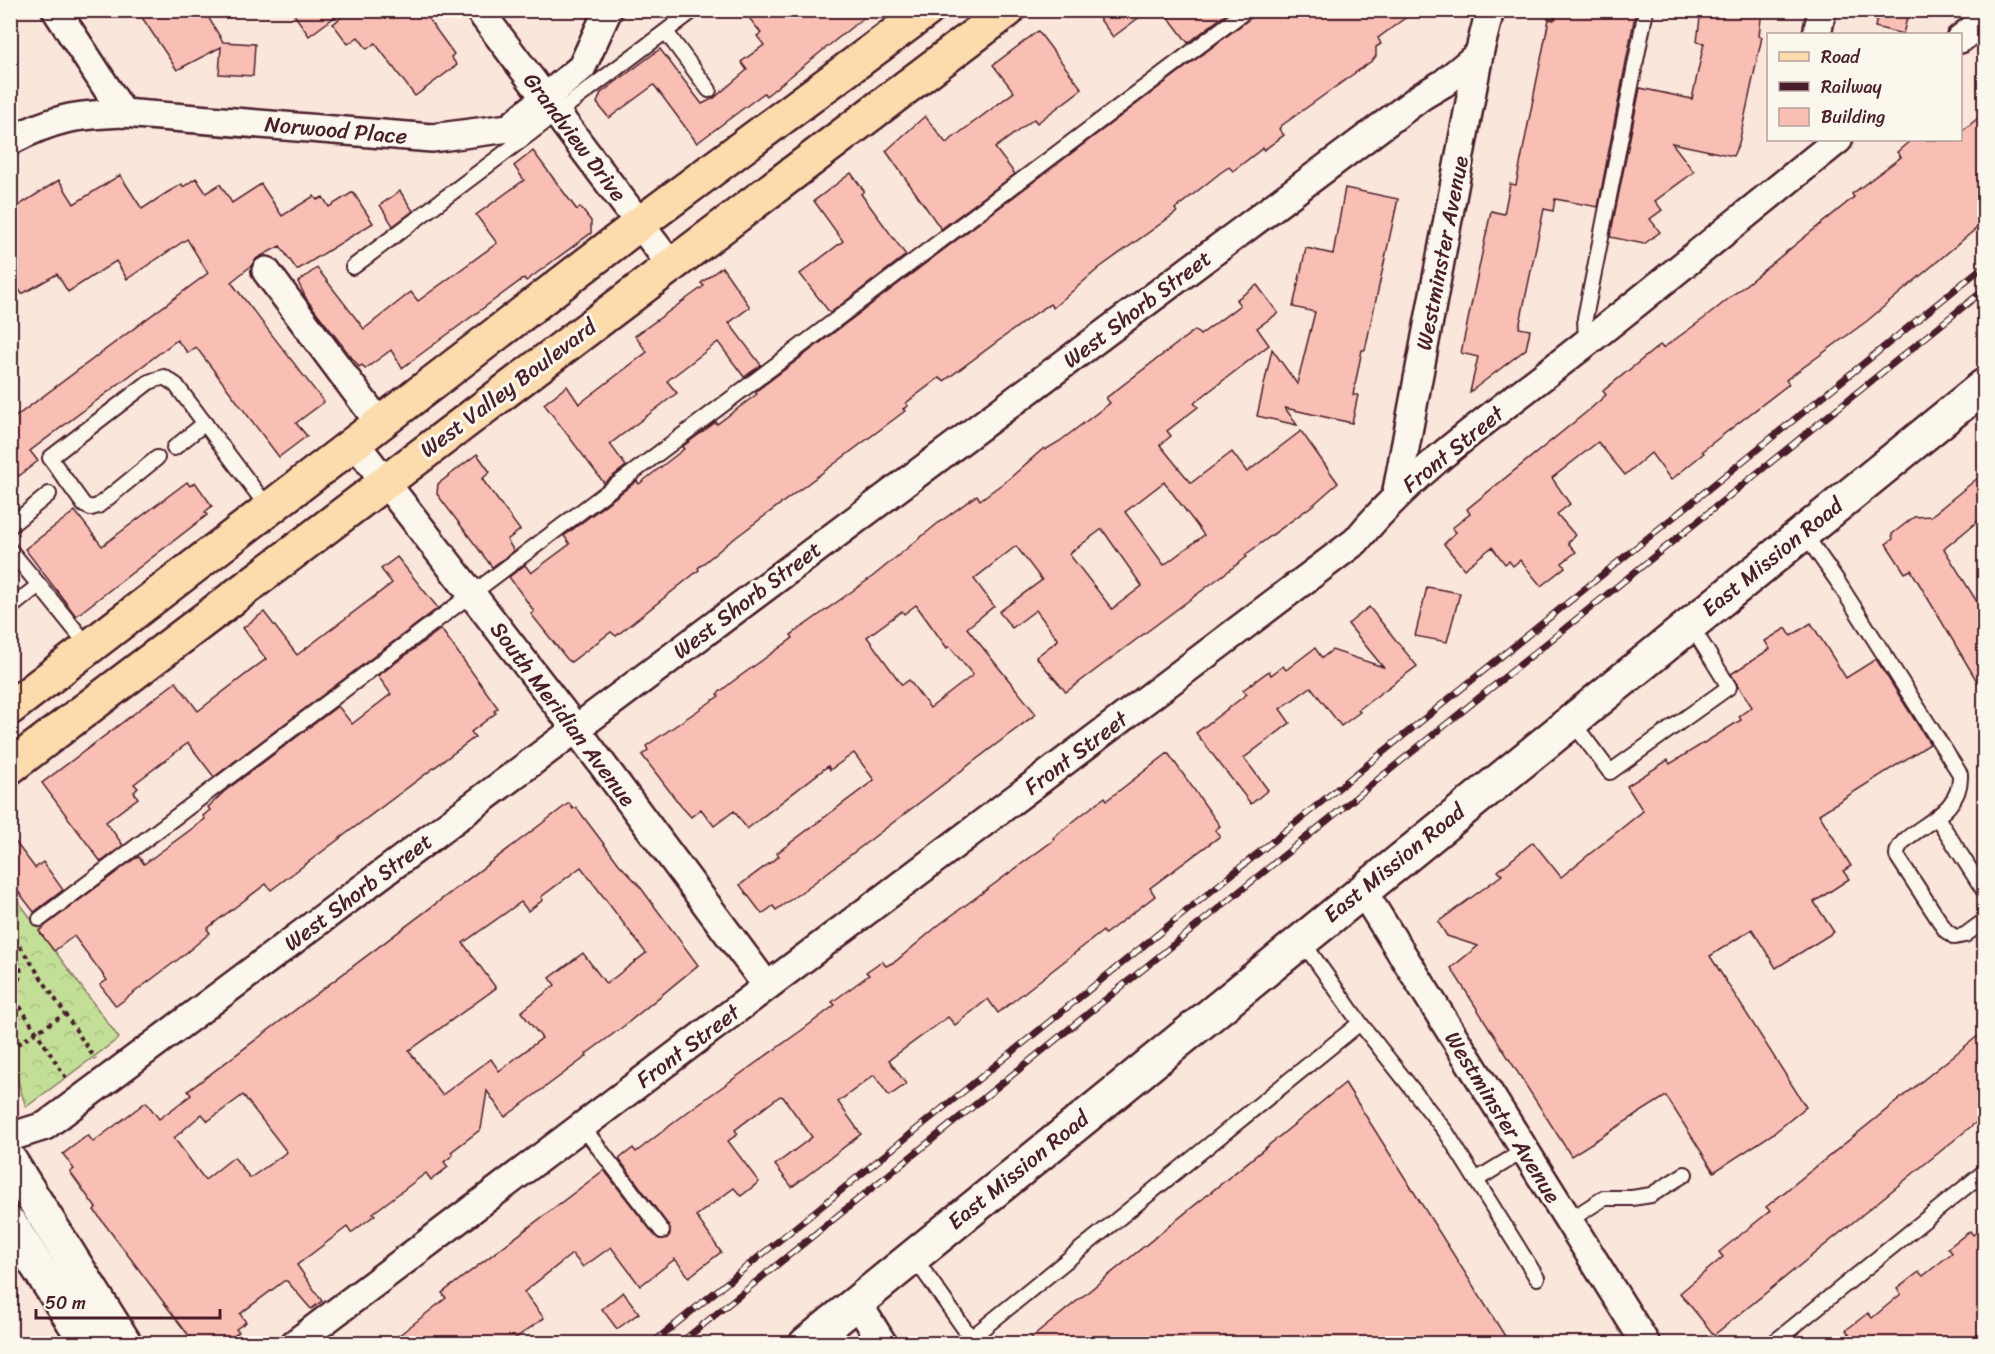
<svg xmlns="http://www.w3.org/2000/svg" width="1995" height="1354" viewBox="0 0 1995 1354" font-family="Sriracha,sans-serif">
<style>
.forest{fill:url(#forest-crowns);stroke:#867f61;stroke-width:1.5}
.building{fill:#fabfb4;stroke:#4a1f2b;stroke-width:1.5;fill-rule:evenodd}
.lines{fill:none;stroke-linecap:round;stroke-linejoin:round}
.service-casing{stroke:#4a1f2b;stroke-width:18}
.minor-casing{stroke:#4a1f2b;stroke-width:32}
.secondary-casing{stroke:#4a1f2b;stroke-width:38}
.primary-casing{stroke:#4a1f2b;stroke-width:38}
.path{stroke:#4a1f2b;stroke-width:4;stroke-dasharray:4.5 4.5;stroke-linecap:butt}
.service{stroke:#fbf7ec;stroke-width:14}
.minor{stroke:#fbf7ec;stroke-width:27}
.secondary{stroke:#fbf7ec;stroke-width:33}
.primary{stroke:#fcdcac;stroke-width:33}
.rail-casing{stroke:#4a1f2b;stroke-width:7}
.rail{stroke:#fbf7ec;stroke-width:4.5;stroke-dasharray:14;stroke-linecap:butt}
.labels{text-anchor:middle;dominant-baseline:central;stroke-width:6;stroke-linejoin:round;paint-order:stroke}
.street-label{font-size:22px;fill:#4a1f2b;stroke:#fbf7ec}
</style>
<defs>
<pattern id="forest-crowns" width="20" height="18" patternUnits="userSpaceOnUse" patternTransform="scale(1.5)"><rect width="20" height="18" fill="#c3df97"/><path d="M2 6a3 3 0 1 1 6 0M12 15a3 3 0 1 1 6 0" fill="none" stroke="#a9bf82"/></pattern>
</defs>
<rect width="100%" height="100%" fill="#fbe6db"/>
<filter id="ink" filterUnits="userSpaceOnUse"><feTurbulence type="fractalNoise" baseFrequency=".0167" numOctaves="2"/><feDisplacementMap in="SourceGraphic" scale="12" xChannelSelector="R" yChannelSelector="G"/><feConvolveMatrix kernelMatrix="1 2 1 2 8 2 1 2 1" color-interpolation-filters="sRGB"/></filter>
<g filter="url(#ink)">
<path class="forest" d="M10,890L119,1038L26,1107L11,1060Z"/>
<g class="building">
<path d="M137,10H204L223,42L255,44L253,76L219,74L221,47L177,70Z"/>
<path d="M291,10H344L309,36Z"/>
<path d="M351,10H422L454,54L451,57L457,65L415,96L375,43L367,49L358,37L348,44L333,24Z"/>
<path d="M743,10H873L766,96L764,93L697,143L654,85L609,118L597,103L601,93L660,49L702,104L714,98L747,70L741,62L764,45L757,36L761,33Z"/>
<path d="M1093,10H1149L1113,37Z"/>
<path d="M1163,10H1231L1188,43Z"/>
<path d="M1256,10H1350L1353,14L1357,10H1416L1378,38L1381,44L1376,47V56L1373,60L1281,126L1279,129L1284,135L1264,150L1263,148L1233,171L1229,167L1220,173L1175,209L1177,212L1099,268L1053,308L1050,304L1036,313L944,381L939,378L906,403L908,406L903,409L905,411L727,544L698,568L699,570L616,636L611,632L571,662L567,659L531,614L534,612L531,607L509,577L525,565L531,573L570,544L564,536L637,481L639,484L684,449L682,447L716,422L717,424L757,394L755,392L1252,17Z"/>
<path d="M1556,10H1636L1598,207L1555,199L1553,211L1544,209L1519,328L1530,330L1526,349L1470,392L1478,357L1461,353L1491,211L1504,214L1510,184L1516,185L1549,19L1554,20Z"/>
<path d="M1701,10H1762L1759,36L1762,37L1739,143L1733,156L1672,143L1694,172L1655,201L1662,210L1650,219L1660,232L1644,244L1610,237L1640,88L1692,99L1704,43L1697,42Z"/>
<path d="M1879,10H1909L1903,34L1875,27Z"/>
<path d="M1038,31L1082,89L1037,123L1034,119L995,148L1015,174L941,229L886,151L925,116L946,143L1014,92L993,65Z"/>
<path d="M1984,113V222L1867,321L1786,380L1789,384L1702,451L1704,453L1671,480L1651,453L1625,475L1598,442L1552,478L1570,504L1557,514L1575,535L1568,543L1576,552L1562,563L1565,567L1541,586L1520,560L1513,566L1509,561L1505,564L1492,547L1464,569L1444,544L1456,532L1452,528L1470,514L1467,509L1589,410L1606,395L1603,391L1660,345L1663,348L1706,317L1854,197L1852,194L1901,157L1897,152L1911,140H1960V133Z"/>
<path d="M533,151L577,210L580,207L591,221V233L526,281L524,278L402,368L391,350L365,369L362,365L359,367L307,300L298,282L317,268L364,329L411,292L418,301L497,243L476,215L524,180L514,166Z"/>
<path d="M851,173L864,191L861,194L906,255L830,313L800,274L843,241L814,201Z"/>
<path d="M120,175L142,209L168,192L182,184L183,187L196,178L206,193L220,184L232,203L261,184L282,216L314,196L317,200L323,197L329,207L353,192L373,223L297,270L280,246L257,258L251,266L231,282L324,402L296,423L307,436L279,457L196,347L188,353L177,340L30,451L38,461L19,476L10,465V421L208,273L187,239L127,279L116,261L68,292L57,274L22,294L10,276V211L59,180L74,204Z"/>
<path d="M1345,188L1398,199L1365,350H1362L1353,395H1358L1352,423L1285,408L1297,425L1257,416L1272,349L1297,384L1315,312L1293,307L1306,248L1333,254Z"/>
<path d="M400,191L413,211L393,226L380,205Z"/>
<path d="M722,267L750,307L729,323L761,365L744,377L718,342L667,381L677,393L610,444L626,466L604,483L544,404L567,386L579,404L647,352L635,336L704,286L701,283Z"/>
<path d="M1257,285L1278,313L1257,328L1269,345L1194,403L1198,407L1167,431L1171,436L1160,445L1191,483L1232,452L1247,472L1301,431L1338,483L1313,505L1245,555L1247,557L1066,692L1036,657L1058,640L1036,610L1012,628L999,612L1042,580L1016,546L974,579L994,606L967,628L1036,714L807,888L776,910L773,906L762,914L740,885L779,856L777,853L874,780L854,753L830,770L828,766L747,829L734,811L714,826L701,809L691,817L681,806L642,755L648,750L646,746L719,696L717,694L732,682L793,638L791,635L872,577L937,524L977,495L980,500L1010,478L1044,448L1045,450L1060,441L1110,403L1106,398L1195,330L1200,335L1240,305L1236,300ZM1164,482L1204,535L1164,565L1125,512ZM1102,529L1142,586L1112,609L1069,554ZM916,605L947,648L949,646L973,675L930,708L909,680L902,685L867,637L902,611L904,614Z"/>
<path d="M477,454L490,472L482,479L520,530L507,540L514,551L492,567L437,494L438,484Z"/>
<path d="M1984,473V516L1944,549L1984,613V693L1911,570L1905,573L1886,544L1893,539L1892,534L1914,517L1931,516Z"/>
<path d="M187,482L190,486L195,482L212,506L205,512L207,515L76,616L25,549L75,511L102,546Z"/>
<path d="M397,557L438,608L214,777L188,743L134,784L138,788L134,792L138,798L106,822L123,845L101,862L42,783L176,682L198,711L266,659L243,628L264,612L297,655L392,583L381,569Z"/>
<path d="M1427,587L1460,593L1447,642L1415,636Z"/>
<path d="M1369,607L1417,666L1358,710L1360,712L1341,726L1311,687L1280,709L1290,723L1244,758L1268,790L1251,804L1196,733L1247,694L1243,690L1269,671L1271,675L1283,666L1286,670L1315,648L1322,658L1332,650L1383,667L1348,624Z"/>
<path d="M1811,623L1846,678L1876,659L1930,744L1819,814L1851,866L1843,871L1849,879L1814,902L1834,932L1776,968L1752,929L1710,956L1806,1107L1774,1133L1714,1172L1666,1096L1571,1156L1451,968L1478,946L1447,936L1438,922L1502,875L1498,871L1533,842L1561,877L1643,811L1627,786L1668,760L1670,764L1741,720L1739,716L1752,707L1731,674L1770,649L1765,641L1786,628L1791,636Z"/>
<path d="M441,629L498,708L494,711L496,713L471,732L475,737L271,890L266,884L218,920L207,929L210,933L180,958L116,1006L100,985L107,980L74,936L54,951L39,931L45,926L134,859L139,857L144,864L205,819L203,816L210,810L208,807L225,791L338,706L352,724L391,694L378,676Z"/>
<path d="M1168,753L1220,826L1215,830L1220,836L1150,888L1155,896L1105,934L1103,931L998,1013L988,999L955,1025L948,1017L889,1060L906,1084L889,1096L874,1075L838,1102L861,1134L792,1187L775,1165L812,1137L783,1097L780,1096L735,1130L738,1134L728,1141L759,1182L741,1196L734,1188L696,1216L721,1252L689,1277L675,1259L640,1286L611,1247L583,1267L572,1254L524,1292L544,1318L507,1344H388L446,1298L442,1293L604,1170L655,1236L659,1239L667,1238L670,1234L669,1226L619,1159L633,1148L636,1152L694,1107L802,1030L835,1005L832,1002L869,975L866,972L882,961L886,966L896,961L940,924L1054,840L1053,838L1084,813L1105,797L1107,800Z"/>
<path d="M569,803L573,809L576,807L619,864L638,884L698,965L624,1026L586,1054L587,1056L505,1117L487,1091L481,1129L451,1152L453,1155L444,1162L448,1167L431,1180L426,1173L373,1213L375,1215L351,1233L347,1227L297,1265L322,1301L311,1309L287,1281H284L240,1314L246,1322L236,1329L239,1332L223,1344H195L94,1210L96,1208L70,1172L74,1169L63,1154L88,1135L93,1142L146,1102L159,1119L191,1095L188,1091ZM581,867L646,953L606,984L583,953L550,978L555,985L521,1012L542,1038L499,1071L491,1059L442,1095L409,1051L496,988L463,943L521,902L528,911L543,900L541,897ZM243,1095L287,1152L250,1178L234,1157L205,1180L174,1138L202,1114L208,1121Z"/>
<path d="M10,835L35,868L43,862L63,890L34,912L10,881Z"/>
<path d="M1984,1031V1116L1714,1335L1680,1293L1723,1257L1719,1252L1770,1211L1766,1207Z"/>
<path d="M1345,1083L1510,1344H1024Z"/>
<path d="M1984,1226V1329L1967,1344H1858L1846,1330L1868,1313L1872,1318L1901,1294L1897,1289L1919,1272L1923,1276L1952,1253L1948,1248L1970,1231L1973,1235Z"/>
<path d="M623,1292L639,1313L617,1329L602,1309Z"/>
</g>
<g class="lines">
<g class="service-casing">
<g id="service">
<path d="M666,32L709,90"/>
<path d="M353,267L694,10"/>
<path d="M1586,343L1585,318L1646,10"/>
<path d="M174,448L205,423"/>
<path d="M157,458L98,506L91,508L84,505L50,458L149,382L164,377L176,385L269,509"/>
<path d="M10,526L49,494"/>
<path d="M1803,532L1836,579L1960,774C1963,821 1895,830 1897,856L1946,931L1955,937L1965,935L1984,921"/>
<path d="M10,550L39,585"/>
<path d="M10,608L39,585L89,647"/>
<path d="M1571,720L1610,772L1729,687L1690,624"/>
<path d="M1938,819L1984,891"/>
<path d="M40,919L1247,10"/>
<path d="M1360,1023L1446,1132L1537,1278"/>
<path d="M582,1126L662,1231"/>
<path d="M1476,1180L1523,1151"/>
<path d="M1568,1221L1604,1198H1632L1651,1195L1685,1174"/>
<path d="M913,1256L971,1338L1360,1023L1302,941"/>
<path d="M1772,1344L1984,1172"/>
</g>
</g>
<g class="minor-casing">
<g id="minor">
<path d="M56,10L123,113"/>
<path d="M479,10L670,264"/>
<path d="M1817,34L1822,10"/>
<path d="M1960,39L1984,20"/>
<path d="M10,141C54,118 75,115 123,113L432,138L509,128L582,67L608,10"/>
<path d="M266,271L380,424"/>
<path d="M355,443L576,729L767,986"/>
<path d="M1396,496L1479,54L1490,10"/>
<path d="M1362,890L1646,1344"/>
<path d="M10,1137L45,1126L1422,96L1444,83L1479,54"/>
<path d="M857,1302L883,1344"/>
<path d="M294,1344L1356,541C1416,467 1497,413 1572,354C1662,284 1749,211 1838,140"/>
</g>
</g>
<g class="secondary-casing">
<g id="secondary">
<path d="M10,1161L125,1344"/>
<path d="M10,1224L88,1344"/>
<path d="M806,1344L1984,386"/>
</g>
</g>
<g class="primary-casing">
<g id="primary">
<path d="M10,708L639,224L927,10"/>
<path d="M10,767L1008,10"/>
</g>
</g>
<g class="path">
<path d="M10,931L95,1059"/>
<path d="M10,953C25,965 23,979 10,991L66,1078"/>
<path d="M10,1049L65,1014"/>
</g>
<use href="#service" class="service"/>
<use href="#minor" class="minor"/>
<use href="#secondary" class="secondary"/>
<use href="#primary" class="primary"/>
<g class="rail-casing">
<g id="rail">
<path d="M651,1344L1984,266"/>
<path d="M679,1344L1984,290"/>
</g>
</g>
<use href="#rail" class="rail"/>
</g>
</g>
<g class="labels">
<g class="street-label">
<text transform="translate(336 130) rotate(5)">Norwood Place</text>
<text transform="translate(575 137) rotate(53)">Grandview Drive</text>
<text transform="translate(1442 253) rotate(-79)">Westminster Avenue</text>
<text transform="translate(1137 309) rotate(-37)">West Shorb Street</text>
<text transform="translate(508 388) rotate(-37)">West Valley Boulevard</text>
<text transform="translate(1453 449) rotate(-39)">Front Street</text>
<text transform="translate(1772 557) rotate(-39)">East Mission Road</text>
<text transform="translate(747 600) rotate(-37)">West Shorb Street</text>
<text transform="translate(563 714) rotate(53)">South Meridian Avenue</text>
<text transform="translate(1076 753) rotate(-37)">Front Street</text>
<text transform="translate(1394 863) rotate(-39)">East Mission Road</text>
<text transform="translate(358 892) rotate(-37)">West Shorb Street</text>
<text transform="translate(688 1046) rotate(-37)">Front Street</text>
<text transform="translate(1503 1117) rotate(58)">Westminster Avenue</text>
<text transform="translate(1018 1170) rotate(-39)">East Mission Road</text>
</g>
</g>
<rect width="1995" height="1354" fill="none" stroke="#fbf7ec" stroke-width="36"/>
<rect x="18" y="18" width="1959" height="1318" fill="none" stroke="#4a1f2b" stroke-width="2" filter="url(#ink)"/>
<rect x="1767" y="33" width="195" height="108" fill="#fbf7ec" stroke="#b4a19f" stroke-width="1.5"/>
<rect x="1779" y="52" width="30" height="9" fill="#fcdcac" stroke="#b4a19f" stroke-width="1.5"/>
<text x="1821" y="63" font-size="18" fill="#4a1f2b">Road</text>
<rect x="1779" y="82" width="30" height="9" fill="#4a1f2b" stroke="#b4a19f" stroke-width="1.5"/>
<text x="1821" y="93" font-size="18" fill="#4a1f2b">Railway</text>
<rect x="1779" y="108" width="30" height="18" fill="#fabfb4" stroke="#b4a19f" stroke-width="1.5"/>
<text x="1821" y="123" font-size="18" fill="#4a1f2b">Building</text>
<path d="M36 1309v9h184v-9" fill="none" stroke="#4a1f2b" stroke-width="3"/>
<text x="45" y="1309" font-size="18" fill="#4a1f2b" stroke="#fbf7ec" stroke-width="4.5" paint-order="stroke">50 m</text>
</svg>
